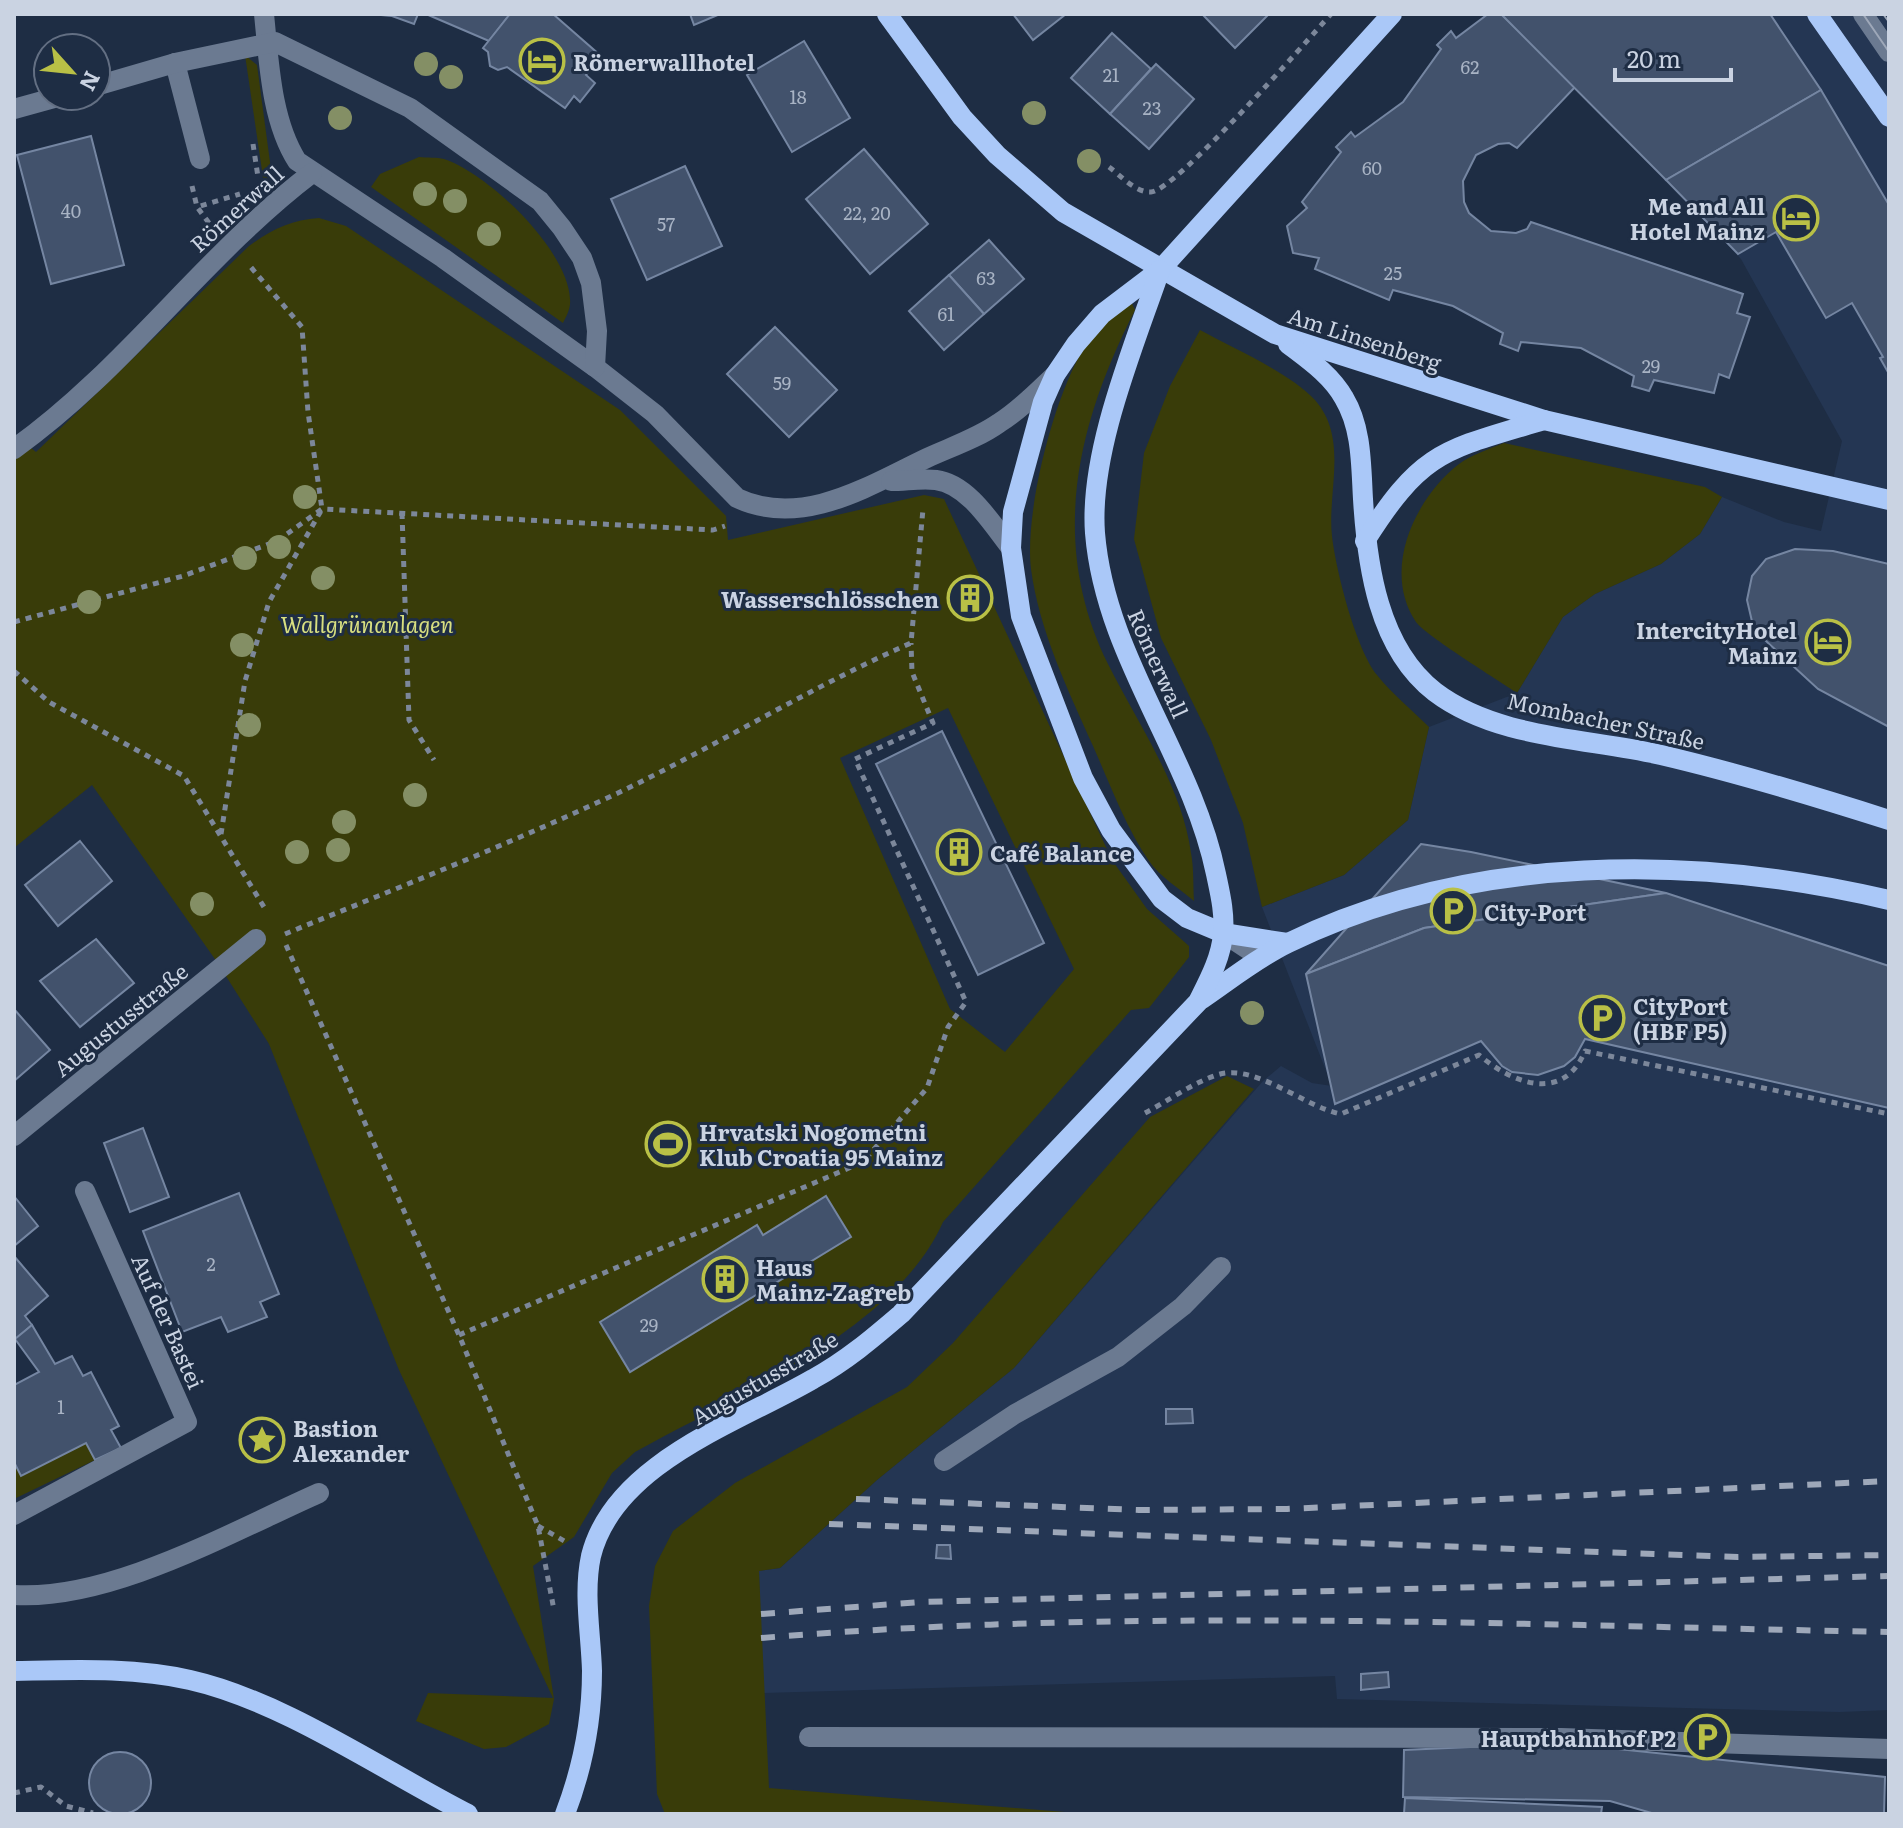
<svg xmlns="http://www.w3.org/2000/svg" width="1903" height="1828" viewBox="0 0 1903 1828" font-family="Literata,serif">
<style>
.built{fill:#243653}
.green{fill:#393c09;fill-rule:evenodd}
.building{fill:#42526c;stroke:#7586a2;stroke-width:2}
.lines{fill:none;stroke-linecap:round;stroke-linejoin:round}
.path{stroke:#7c879a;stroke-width:5;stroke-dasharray:6 6;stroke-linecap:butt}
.minor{stroke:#6b7a91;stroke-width:20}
.major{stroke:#aac8f8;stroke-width:20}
.tram{stroke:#9ea8b9;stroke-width:2}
.rail{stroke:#9ea8b9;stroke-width:6;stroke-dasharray:14 14;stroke-linecap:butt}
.tree{fill:#848f65}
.labels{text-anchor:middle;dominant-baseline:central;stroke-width:6;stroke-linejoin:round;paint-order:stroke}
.number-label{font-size:18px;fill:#a8b3c4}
.poi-label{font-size:22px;font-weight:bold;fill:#cad3e2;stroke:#1e2d44;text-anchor:start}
.street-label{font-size:22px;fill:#cad3e2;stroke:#1e2d44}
.park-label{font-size:22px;font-style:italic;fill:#d8df80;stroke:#1e2d44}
</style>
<rect width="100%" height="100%" fill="#1e2d44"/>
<path class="built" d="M1501,14H1889V1710L1840,1712L1337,1699L1335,1676L763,1693L759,1571L780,1568L877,1480L1014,1368L1263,1081L1281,1066L1312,1083L1332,1086L1262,907L1344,875L1408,820L1429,727L1517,693L1563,617L1595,594L1661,564L1700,534L1722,497L1784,522L1821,531L1842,441L1741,259L1576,86Z"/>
<g class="green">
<path d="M245,55L257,65L272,177L265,191Z"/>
<path d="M419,157C427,158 437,157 444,159C489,174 568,250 570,299C571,308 567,315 563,323L371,187L380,174Z"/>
<path d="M319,218L346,226L620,410L726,516L728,540L924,495L944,499L1112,860L1147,909L1189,946V957L1149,1008L1131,1010L943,1222C896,1329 734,1397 635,1452L612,1473L574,1537L533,1566L554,1699L549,1724L506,1747L484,1749L416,1721L428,1693L553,1698L399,1370L269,1044L217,962L92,785L14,848V434L36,452L249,246C272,229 291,220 319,218ZM948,708L1074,969L1005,1052L950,1009L840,758Z"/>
<path d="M1129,297L1135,310C1077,424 1048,542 1108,664C1138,724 1182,786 1191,853C1194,869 1193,885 1194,901C1180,889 1159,876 1149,861C1125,826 1110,784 1093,746C1068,690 1039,630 1031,569C1024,510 1056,385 1091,337C1101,322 1116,310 1129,297Z"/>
<path d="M1200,330C1233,348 1290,373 1315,400C1349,439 1327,491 1332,536C1336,571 1356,649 1377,675C1392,694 1412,710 1429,727L1408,820L1344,875L1262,907L1243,823L1211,740L1161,638L1134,539L1144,453L1170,386Z"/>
<path d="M1504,443L1705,487L1722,497L1700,534L1661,564L1595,594L1563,617L1517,693C1498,680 1425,635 1416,622C1381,570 1415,498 1459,464C1471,455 1489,449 1504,443Z"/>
<path d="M1227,1076L1254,1089L1014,1368L877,1480L780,1568L759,1571L769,1788L1089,1814H665L657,1794L649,1606L655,1566L673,1531L735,1483L907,1387L953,1343L1150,1117Z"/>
<path d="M86,1443L95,1460L14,1499V1462L22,1476Z"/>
</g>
<g class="building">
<path d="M370,14H418L414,24L392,16Z"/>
<path d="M426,14H510L489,41Z"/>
<path d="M510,14H553L601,56L586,75L595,83L580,102L574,96L565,108L507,67L498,70L490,66L488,52L483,48Z"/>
<path d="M690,14H720L694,25Z"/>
<path d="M1013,14H1066L1033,40Z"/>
<path d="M1202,14H1269L1235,48Z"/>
<path d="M1488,14H1501L1576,86L1517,148L1509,143L1498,144L1476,155L1463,181L1464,202L1469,213L1491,231L1516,233L1527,229L1531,222L1743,294L1737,313L1750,317L1729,378L1719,374L1714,393L1654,380L1649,391L1632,386L1634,376L1581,348L1521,342L1518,351L1500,344L1503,333L1453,306L1393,290L1389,300L1315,269L1319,258L1293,253L1287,226L1307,208L1302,202L1341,152L1336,147L1351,132L1355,137L1403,102L1441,49L1437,45L1451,31L1456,38Z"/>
<path d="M1501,14H1770L1821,90L1666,180Z"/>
<path d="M1112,33L1151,69L1110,114L1071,78Z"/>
<path d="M804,41L850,118L792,152L747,75Z"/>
<path d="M1156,64L1194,99L1149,149L1110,114Z"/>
<path d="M1821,90L1889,205V374L1880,358L1883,357L1852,303L1826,318L1776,232L1738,254L1666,180Z"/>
<path d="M91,136L124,265L51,284L17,155Z"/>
<path d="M864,149L928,224L870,274L806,199Z"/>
<path d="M685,166L722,246L647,280L611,199Z"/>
<path d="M989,240L1024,279L984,314L949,275Z"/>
<path d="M949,275L984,314L944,350L909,311Z"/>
<path d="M775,327L837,390L789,437L727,374Z"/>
<path d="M1795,549L1833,551L1889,564V727L1818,689L1754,630L1747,600L1752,576L1766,559Z"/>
<circle cx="970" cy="598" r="16"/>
<path d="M942,731L1044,943L978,975L876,764Z"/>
<path d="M80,841L112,881L58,926L25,885Z"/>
<path d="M1421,844L1471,852L1666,893L1424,928L1306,974Z"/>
<path d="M1666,893L1889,966V1108L1585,1039L1575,1057L1564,1066L1538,1075L1512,1072L1502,1066L1481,1041L1335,1104L1306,974L1424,928Z"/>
<path d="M96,939L134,983L80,1027L40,981Z"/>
<path d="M14,1009L50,1050L14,1081Z"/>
<path d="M143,1128L169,1197L130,1212L104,1143Z"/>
<path d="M239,1193L279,1294L260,1302L267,1317L228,1332L221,1317L182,1332L143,1231Z"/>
<path d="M14,1196L38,1226L14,1246Z"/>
<path d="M826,1196L851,1237L630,1372L600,1322L757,1225L763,1235Z"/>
<path d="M14,1256L48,1296L25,1316L32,1325L14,1341Z"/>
<path d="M32,1325L55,1364L72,1356L83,1376L91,1372L119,1426L111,1430L121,1448L95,1460L86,1443L21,1476L14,1462V1385L39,1372L15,1339Z"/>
<path d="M1166,1409H1192L1193,1423L1166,1424Z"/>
<path d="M937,1545H950L951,1559L936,1558Z"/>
<path d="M1388,1672L1389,1687L1361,1690V1674Z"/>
<path d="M1561,1743L1885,1777L1884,1814H1655L1610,1801L1403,1797L1404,1750Z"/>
<circle cx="120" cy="1783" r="31"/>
<path d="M1405,1798L1602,1807L1601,1814H1404Z"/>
</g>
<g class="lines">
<g class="path">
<path d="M253,144L258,177"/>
<path d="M1109,167C1120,175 1136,193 1151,192C1175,191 1307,41 1331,14"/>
<path d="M192,186L197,207"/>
<path d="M209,223L197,207L240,194"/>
<path d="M402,513L409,720L434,760"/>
<path d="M14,622L183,576L277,541L322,509L713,530L725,526"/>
<path d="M14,671L49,702L184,776L267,912"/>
<path d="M221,834L245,681L269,602L322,509L308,412L302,327L249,265"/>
<path d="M285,934C397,888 510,844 620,792C718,745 811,687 911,643L923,509"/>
<path d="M286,945L459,1335L538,1526L554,1610"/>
<path d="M1145,1113C1168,1101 1192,1083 1217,1075C1254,1062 1304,1107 1341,1114L1479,1055C1512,1083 1563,1104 1585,1051L1889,1114"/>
<path d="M459,1335L863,1162L927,1088L948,1027L966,1002L855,759L933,723L912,672L911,643"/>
<path d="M538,1526L566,1542"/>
<path d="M14,1793L41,1787L66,1806L93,1813"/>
</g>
<g class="minor">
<path d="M264,14C269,62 271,120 297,161L443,258L595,367L655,414L737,498C802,529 870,485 927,458C951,447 978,438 999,423C1020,410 1037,392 1055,375"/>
<path d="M1863,14L1889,52"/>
<path d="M175,63L200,159"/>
<path d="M96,86L175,63L275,42L410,108L540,201L562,228L582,258L591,283L597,331L595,367"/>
<path d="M14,109L61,96"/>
<path d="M14,449C125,370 204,255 312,173"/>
<path d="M891,481C906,481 922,478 936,480C968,484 992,524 1011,548"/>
<path d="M1223,933L1261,958"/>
<path d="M14,1136L256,939"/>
<path d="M944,1461L1015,1414L1118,1357L1183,1306L1221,1267"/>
<path d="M14,1515L187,1422L85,1191"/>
<path d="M14,1595C110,1601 231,1532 319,1493"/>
<path d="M809,1737L1561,1738L1889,1749"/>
</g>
<g class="major">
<path d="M887,14L962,117L997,155L1063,212L1275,334L1544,420L1889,500"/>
<path d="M1817,14L1889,117"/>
<path d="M1288,344C1309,360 1331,375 1344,398C1362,428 1361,465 1363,499C1367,565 1378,648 1435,692C1497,739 1588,738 1661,755C1738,773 1814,796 1889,820"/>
<path d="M1365,541C1423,449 1445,450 1544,420"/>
<path d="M1287,943L1223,933L1187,918L1162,899L1111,830L1083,778L1021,616L1011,548L1013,512L1043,402L1055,375L1076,344L1102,314L1160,270L1392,14"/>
<path d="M1202,999C1230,980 1257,958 1288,943C1472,853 1694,854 1889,900"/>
<path d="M14,1671C72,1670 133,1667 190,1680C283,1701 382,1770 468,1814"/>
<path d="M565,1814C583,1767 592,1721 592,1671C591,1634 583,1593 591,1556C614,1463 739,1422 813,1379C846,1361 873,1338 901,1314L1198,1002C1209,980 1221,958 1223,934C1225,913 1220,893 1216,874C1191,754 1105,657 1095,533C1089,452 1134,346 1160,270"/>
</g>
<g class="tram">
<path d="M1863,14L1889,52"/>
<path d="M1883,14L1889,22"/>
</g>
<g class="rail">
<path d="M856,1499L1139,1510L1287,1509L1889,1481"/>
<path d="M829,1524L1738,1557L1889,1555"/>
<path d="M761,1614L921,1602L1889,1576"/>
<path d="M761,1638C1136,1607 1513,1625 1889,1632"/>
</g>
</g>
<g class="tree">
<circle cx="426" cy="64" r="12"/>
<circle cx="451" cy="77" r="12"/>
<circle cx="1034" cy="113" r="12"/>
<circle cx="340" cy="118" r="12"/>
<circle cx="1089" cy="161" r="12"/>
<circle cx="425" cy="194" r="12"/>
<circle cx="455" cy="201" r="12"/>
<circle cx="489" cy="234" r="12"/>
<circle cx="305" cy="497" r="12"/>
<circle cx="279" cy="547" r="12"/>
<circle cx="245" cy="558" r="12"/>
<circle cx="323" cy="578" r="12"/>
<circle cx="89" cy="602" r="12"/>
<circle cx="242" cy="645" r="12"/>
<circle cx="249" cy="725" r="12"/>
<circle cx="415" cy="795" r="12"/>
<circle cx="344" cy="822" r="12"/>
<circle cx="338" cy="850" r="12"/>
<circle cx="297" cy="852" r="12"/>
<circle cx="202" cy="904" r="12"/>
<circle cx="1252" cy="1013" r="12"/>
</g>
<defs>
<g id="hotel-ring" transform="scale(2.3)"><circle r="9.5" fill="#1e2d44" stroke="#b9c046" stroke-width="1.5"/><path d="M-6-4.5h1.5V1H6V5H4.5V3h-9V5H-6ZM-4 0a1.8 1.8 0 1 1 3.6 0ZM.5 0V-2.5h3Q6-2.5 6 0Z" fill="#b9c046"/></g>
<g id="building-ring" transform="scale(2.3)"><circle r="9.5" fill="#1e2d44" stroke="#b9c046" stroke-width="1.5"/><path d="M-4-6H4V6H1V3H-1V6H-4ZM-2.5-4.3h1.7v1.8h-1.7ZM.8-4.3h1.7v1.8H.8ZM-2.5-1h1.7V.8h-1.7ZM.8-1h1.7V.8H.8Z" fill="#b9c046"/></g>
<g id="parking-ring" transform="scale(2.3)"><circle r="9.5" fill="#1e2d44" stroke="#b9c046" stroke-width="1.5"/><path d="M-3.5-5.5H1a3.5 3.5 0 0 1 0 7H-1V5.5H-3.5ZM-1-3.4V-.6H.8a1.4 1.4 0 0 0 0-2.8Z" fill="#b9c046"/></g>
<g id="stadium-ring" transform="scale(2.3)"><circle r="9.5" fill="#1e2d44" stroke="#b9c046" stroke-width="1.5"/><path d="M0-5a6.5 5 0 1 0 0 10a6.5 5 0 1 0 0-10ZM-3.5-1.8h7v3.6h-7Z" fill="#b9c046"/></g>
<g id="sight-ring" transform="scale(2.3)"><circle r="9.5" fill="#1e2d44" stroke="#b9c046" stroke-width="1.5"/><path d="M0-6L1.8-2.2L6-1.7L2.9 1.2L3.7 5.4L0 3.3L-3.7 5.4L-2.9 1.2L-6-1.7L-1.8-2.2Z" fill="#b9c046"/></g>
</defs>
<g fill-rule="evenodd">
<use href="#hotel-ring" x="542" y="61"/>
<use href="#hotel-ring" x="1796" y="218"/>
<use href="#building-ring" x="970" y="598"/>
<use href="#hotel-ring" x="1828" y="642"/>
<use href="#building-ring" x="959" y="852"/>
<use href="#parking-ring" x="1453" y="911"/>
<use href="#parking-ring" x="1602" y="1018"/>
<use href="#stadium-ring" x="668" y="1144"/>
<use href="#building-ring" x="725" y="1279"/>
<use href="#sight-ring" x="262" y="1440"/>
<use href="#parking-ring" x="1707" y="1737"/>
</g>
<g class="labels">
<g class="number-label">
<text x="1470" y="66">62</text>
<text x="1111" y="74">21</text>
<text x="798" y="96">18</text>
<text x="1152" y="107">23</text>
<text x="1372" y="167">60</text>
<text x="71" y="210">40</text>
<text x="867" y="212">22, 20</text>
<text x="666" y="223">57</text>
<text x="1393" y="272">25</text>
<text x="986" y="277">63</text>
<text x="946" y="313">61</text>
<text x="1651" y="365">29</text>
<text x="782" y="382">59</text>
<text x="211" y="1263">2</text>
<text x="649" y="1324">29</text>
<text x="61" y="1406">1</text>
</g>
<g class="poi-label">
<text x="573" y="61">Römerwallhotel</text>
<text x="1765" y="205" text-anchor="end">Me and All<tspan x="1765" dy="25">Hotel Mainz</tspan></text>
<text x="939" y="598" text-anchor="end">Wasserschlösschen</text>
<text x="1797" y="629" text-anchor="end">IntercityHotel<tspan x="1797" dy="25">Mainz</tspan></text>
<text x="990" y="852">Café Balance</text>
<text x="1484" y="911">City-Port</text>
<text x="1633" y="1005">CityPort<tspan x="1633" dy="25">(HBF P5)</tspan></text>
<text x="699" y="1131">Hrvatski Nogometni<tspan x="699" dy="25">Klub Croatia 95 Mainz</tspan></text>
<text x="756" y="1266">Haus<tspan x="756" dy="25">Mainz-Zagreb</tspan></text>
<text x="293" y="1427">Bastion<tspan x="293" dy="25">Alexander</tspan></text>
<text x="1676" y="1737" text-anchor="end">Hauptbahnhof P2</text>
</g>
<g class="street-label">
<text transform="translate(236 208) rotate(-42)">Römerwall</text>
<text transform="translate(1365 338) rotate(18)">Am Linsenberg</text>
<text transform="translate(1159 663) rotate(66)">Römerwall</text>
<text transform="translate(1606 720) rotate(12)">Mombacher Straße</text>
<text transform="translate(120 1019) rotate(-39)">Augustusstraße</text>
<text transform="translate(169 1321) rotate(66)">Auf der Bastei</text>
<text transform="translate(764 1377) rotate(-30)">Augustusstraße</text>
</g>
<g class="park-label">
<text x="367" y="623">Wallgrünanlagen</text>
</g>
</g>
<rect width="1903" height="1828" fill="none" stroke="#cad3e2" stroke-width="32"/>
<g transform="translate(72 72) rotate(117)"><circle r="38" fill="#1e2d44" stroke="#636f83" stroke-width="2"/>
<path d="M0-6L14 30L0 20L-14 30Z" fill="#b9c046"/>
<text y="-12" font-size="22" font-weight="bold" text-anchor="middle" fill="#cad3e2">N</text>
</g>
<path d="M1615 68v12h116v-12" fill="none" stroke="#cad3e2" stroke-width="4"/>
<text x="1627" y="68" font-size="24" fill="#cad3e2" stroke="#1e2d44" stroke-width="6" paint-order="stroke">20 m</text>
</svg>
